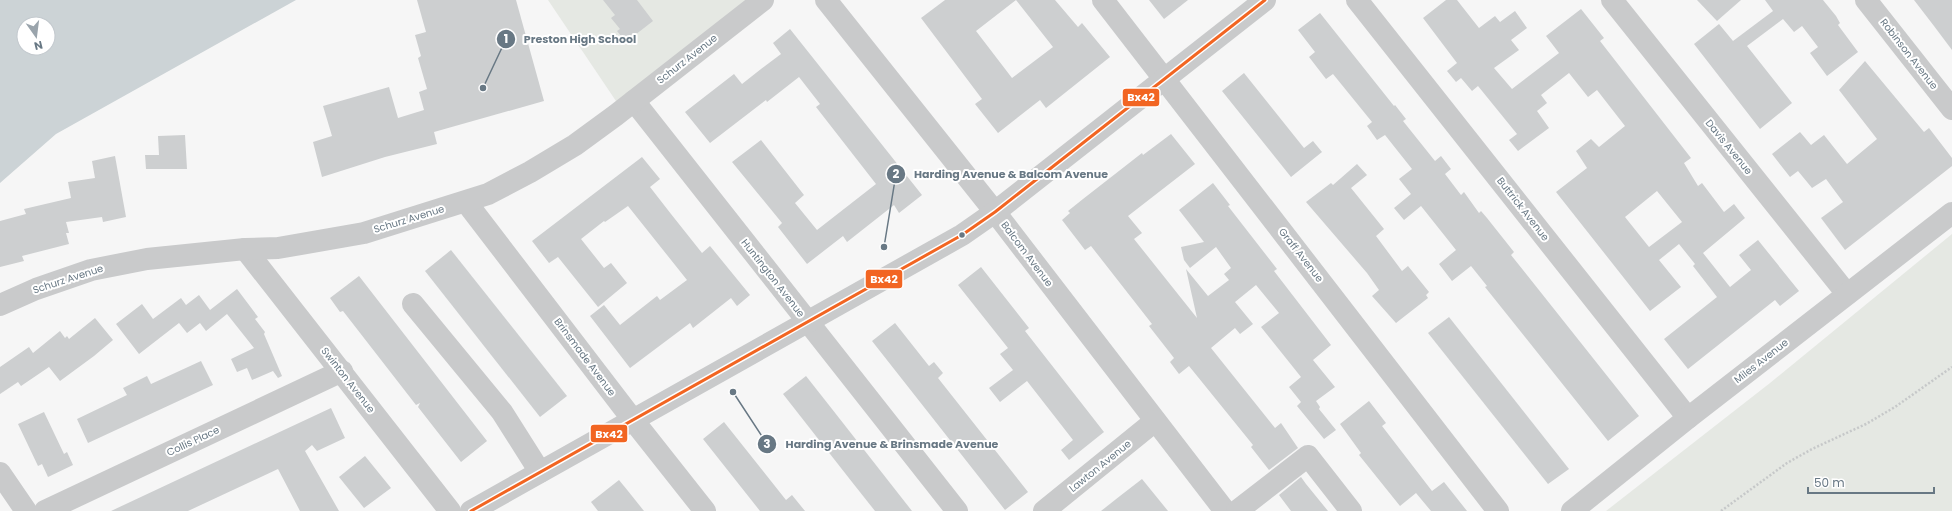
<svg xmlns="http://www.w3.org/2000/svg" width="1952" height="511" viewBox="0 0 1952 511" font-family="Poppins,sans-serif">
<style>
.green{fill:#e5e8e3}
.water{fill:#ccd3d6;fill-rule:evenodd}
.building{fill:#cdcfd0;fill-rule:evenodd}
.lines{fill:none;stroke-linecap:round;stroke-linejoin:round}
.path{stroke:#c6c8c9;stroke-width:2.5;stroke-dasharray:2 2;stroke-linecap:butt}
.minor{stroke:#c9cacb;stroke-width:22}
.bus-1-casing{stroke:#fff;stroke-width:6}
.bus-1{stroke:#f26522;stroke-width:3}
.bus-dot{fill:#687884;stroke:#fff;stroke-width:1.5}
.labels{text-anchor:middle;dominant-baseline:central;stroke-width:4;stroke-linejoin:round;paint-order:stroke}
.street-label{font-size:10px;fill:#687884;stroke:#fff}
.leader{fill:none;stroke:#687884;stroke-width:1.5}
.callout-dot{fill:#687884;stroke:#fff;stroke-width:1.5}
.mark-label{font-size:12px;text-anchor:middle;font-weight:bold;fill:#fff}
.callout-label{font-size:11px;text-anchor:middle;font-weight:bold;fill:#687884;stroke:#fff;stroke-width:4;stroke-linejoin:round;paint-order:stroke}
.line-badge{stroke:#fff;stroke-width:1.5}
.badge-label{font-size:11px;text-anchor:middle;font-weight:bold;fill:#fff}
</style>
<rect width="100%" height="100%" fill="#f6f6f6"/>
<g class="green">
<path d="M548,0H752L618,104Z"/>
<path d="M1952,234V511H1606L1770,383Z"/>
</g>
<path class="water" d="M0,0H296L56,134L0,183ZM24,24H48V48H24Z"/>
<g class="building">
<path d="M417,0H516L544,101L434,132L437,144L385,157L322,177L313,142L332,136L323,106L389,87L398,118L424,110L419,92L427,89L418,58L421,56L415,35L426,32Z"/>
<path d="M603,0H637L653,21L626,42L617,31L620,29L611,18L615,15Z"/>
<path d="M945,0H1055L1078,27L1082,23L1110,57L1046,108L1040,100L998,133L975,104L982,99L921,18ZM1016,0L1053,47L1012,78L976,31Z"/>
<path d="M1149,0H1188L1164,19Z"/>
<path d="M1446,0H1457L1479,28L1495,16L1500,22L1515,11L1527,28L1511,40L1519,50L1494,68L1512,89L1559,53L1546,36L1581,9L1604,38L1600,41L1691,158L1684,163L1698,186L1702,183L1724,212L1734,204L1745,218L1703,253L1730,287L1751,270L1739,255L1758,240L1799,291L1780,306L1775,300L1688,369L1664,339L1717,297L1693,266L1695,264L1679,244L1659,260L1681,287L1650,311L1556,192L1587,168L1576,151L1591,139L1599,147L1625,126L1597,90L1588,97L1569,73L1541,95L1547,103L1537,111L1549,128L1518,151L1509,140L1517,134L1478,86L1472,91L1461,78L1456,82L1447,71L1457,63L1423,18ZM1657,191L1682,222L1649,247L1625,217Z"/>
<path d="M1697,0H1741L1717,21Z"/>
<path d="M1765,0H1823L1836,16L1840,23L1838,25L1858,52L1827,76L1810,53L1818,47L1802,26L1794,32L1783,19L1747,46L1792,103L1760,129L1694,44L1719,24L1733,41L1773,11Z"/>
<path d="M1914,0H1952V50L1934,26Z"/>
<path d="M1320,13L1394,106L1395,105L1406,119L1403,121L1435,161L1441,156L1451,169L1445,174L1461,195L1464,192L1479,213L1481,211L1487,218L1514,252L1511,255L1639,416L1608,441L1485,287L1487,286L1471,266L1452,281L1439,264L1456,250L1421,206L1404,220L1394,208L1411,194L1399,179L1412,169L1385,135L1377,140L1367,126L1372,122L1333,74L1326,79L1309,57L1315,52L1298,30Z"/>
<path d="M790,29L922,195L899,213L894,205L847,242L843,236L807,264L778,227L782,223L732,162L761,140L804,195L795,203L817,230L876,184L816,107L820,104L799,77L767,102L766,100L710,143L685,112L734,74L742,84L761,69L781,54L773,43Z"/>
<path d="M1865,61L1924,132L1929,128L1952,158V166L1845,250L1821,218L1843,202L1826,179L1812,188L1798,171L1790,177L1772,154L1800,132L1811,145L1824,135L1847,164L1877,139L1839,90Z"/>
<path d="M1244,73L1304,148L1313,141L1322,152L1291,177L1222,91Z"/>
<path d="M1171,134L1195,164L1128,216L1142,233L1134,239L1197,318L1186,269L1208,296L1229,280L1224,274L1231,268L1216,247L1190,268L1184,260L1181,247L1204,242L1179,210L1213,183L1230,205L1228,206L1277,269L1274,271L1331,345L1313,360L1335,387L1316,401L1320,407L1319,409L1336,430L1324,439L1297,406L1301,402L1289,387L1301,377L1261,327L1279,313L1256,285L1235,302L1253,324L1240,334L1235,328L1211,348L1275,428L1281,423L1298,448L1269,470L1251,447L1253,445L1189,366L1179,374L1170,362L1174,358L1149,326L1152,324L1091,246L1085,250L1062,220L1070,213L1068,211L1083,199L1142,153L1143,155Z"/>
<path d="M185,135L187,169H146L145,155H159L158,136Z"/>
<path d="M115,156L126,217L103,222L102,217L66,222L69,233H66L69,244L22,256L24,261L0,267V221L26,214L24,209L71,198L68,182L95,178L92,161Z"/>
<path d="M642,157L660,179L650,187L671,214L702,253L710,246L750,295L737,306L731,298L693,328L690,323L630,368L590,316L604,305L620,325L657,296L660,300L687,280L628,206L605,222L604,221L581,239L604,268L611,263L627,283L598,307L558,257L549,263L532,241Z"/>
<path d="M1357,164L1367,175L1351,188L1384,229L1376,236L1402,271L1408,266L1429,292L1426,295L1428,298L1396,323L1372,296L1379,290L1367,273L1306,202L1331,183L1333,185Z"/>
<path d="M451,250L567,396L540,417L425,271Z"/>
<path d="M981,267L1029,328L1025,331L1104,432L1069,460L1061,450L1073,440L1027,381L1000,402L989,388L1013,370L1000,354L1008,348L958,285Z"/>
<path d="M359,276L487,441L461,462L418,407L420,403L416,405L343,311L340,312L330,298Z"/>
<path d="M237,289L258,317L255,319L265,332L264,334L282,376L278,378L273,371L252,380L247,368L237,372L231,359L254,348L227,314L206,331L200,323L187,333L179,323L139,354L116,324L142,304L153,319L181,298L186,305L199,295L210,310Z"/>
<path d="M1449,317L1569,469L1548,484L1428,333Z"/>
<path d="M95,318L113,340L94,356L60,381L49,367L21,386L18,382L0,394V367L29,347L33,353L60,331L65,338L67,336L69,339Z"/>
<path d="M895,323L929,366L934,362L943,373L938,378L1028,492L1005,510L872,341Z"/>
<path d="M201,361L213,385L88,443L77,419L127,395L123,388L147,376L151,384Z"/>
<path d="M806,376L832,409L912,511H875L852,482L783,394Z"/>
<path d="M1369,401L1386,423L1382,426L1432,491L1444,482L1467,511H1431L1416,493L1400,506L1359,455L1361,453L1340,424Z"/>
<path d="M331,408L345,438L317,451L312,445L305,451L339,511H300L278,469L188,511H111Z"/>
<path d="M44,412L64,454L67,452L73,465L48,477L42,464L38,466L18,424Z"/>
<path d="M724,422L786,500L792,495L805,511H760L703,439Z"/>
<path d="M365,456L391,488L364,508L339,477Z"/>
<path d="M1301,477L1306,484L1328,511H1291L1279,495Z"/>
<path d="M1142,479L1168,511H1101L1120,496Z"/>
<path d="M619,480L628,491L644,511H598L591,502Z"/>
</g>
<g class="lines">
<path class="path" d="M1721,511L1787,463L1812,449L1866,424L1895,407L1952,367"/>
<g class="minor">
<path d="M826,0L995,212L1225,511"/>
<path d="M1103,0L1498,511"/>
<path d="M1357,0L1688,418"/>
<path d="M1612,0L1847,294"/>
<path d="M1866,0L1952,109"/>
<path d="M634,101L957,511"/>
<path d="M466,202L633,420L705,511"/>
<path d="M245,249L450,511"/>
<path d="M413,304L502,412L540,472"/>
<path d="M0,305L36,289L91,270L147,259L245,249L278,248L364,233L488,194L530,172L575,145L616,115L763,0"/>
<path d="M0,473L26,511"/>
<path d="M45,511L342,371"/>
<path d="M471,511L962,235L995,212L1265,0"/>
<path d="M1044,511L1155,421"/>
<path d="M1237,511L1308,456L1351,511"/>
<path d="M1572,511L1688,418L1952,213"/>
</g>
<g class="bus-1-casing">
<path id="bus-1" d="M471,511L962,235L995,212L1265,0"/>
</g>
<use href="#bus-1" class="bus-1"/>
</g>
<circle class="bus-dot" cx="962" cy="235" r="3.5"/>
<g class="labels">
<g class="street-label">
<text transform="translate(1909 54) rotate(52)">Robinson Avenue</text>
<text transform="translate(687 59) rotate(-38)">Schurz Avenue</text>
<text transform="translate(1729 147) rotate(51)">Davis Avenue</text>
<text transform="translate(1523 209) rotate(52)">Buttrick Avenue</text>
<text transform="translate(409 219) rotate(-17)">Schurz Avenue</text>
<text transform="translate(1027 254) rotate(53)">Balcom Avenue</text>
<text transform="translate(1301 255) rotate(52)">Graff Avenue</text>
<text transform="translate(773 278) rotate(52)">Huntington Avenue</text>
<text transform="translate(68 279) rotate(-18)">Schurz Avenue</text>
<text transform="translate(585 357) rotate(53)">Brinsmade Avenue</text>
<text transform="translate(1761 361) rotate(-38)">Miles Avenue</text>
<text transform="translate(348 380) rotate(52)">Swinton Avenue</text>
<text transform="translate(193 441) rotate(-25)">Collis Place</text>
<text transform="translate(1100 466) rotate(-39)">Lawton Avenue</text>
</g>
</g>
<path class="leader" d="M483 88L506 39M884 247L896 174M733 392L767 444"/>
<g class="callout-dot">
<circle cx="483" cy="88" r="4"/>
<circle cx="884" cy="247" r="4"/>
<circle cx="733" cy="392" r="4"/>
<circle cx="506" cy="39" r="10"/>
<circle cx="896" cy="174" r="10"/>
<circle cx="767" cy="444" r="10"/>
</g>
<g class="mark-label">
<text x="506" y="43">1</text>
<text x="896" y="178">2</text>
<text x="767" y="448">3</text>
</g>
<g class="callout-label">
<text x="580" y="43">Preston High School</text>
<text x="1011" y="178">Harding Avenue &amp; Balcom Avenue</text>
<text x="892" y="448">Harding Avenue &amp; Brinsmade Avenue</text>
</g>
<g class="line-badge">
<rect x="1122" y="88" width="38" height="19" rx="4" fill="#f26522"/>
<rect x="865" y="269" width="38" height="20" rx="4" fill="#f26522"/>
<rect x="590" y="424" width="38" height="19" rx="4" fill="#f26522"/>
</g>
<g class="badge-label">
<text x="1141" y="101">Bx42</text>
<text x="884" y="283">Bx42</text>
<text x="609" y="438">Bx42</text>
</g>
<g transform="translate(36 36) rotate(166)"><circle r="19" fill="#ffffff" stroke="#c3c9ce"/>
<path d="M0-3L7 15L0 10L-7 15Z" fill="#9aa4ac"/>
<text y="-6" font-size="11" font-weight="bold" text-anchor="middle" fill="#687884">N</text>
</g>
<path d="M1808 487v6h126v-6" fill="none" stroke="#687884" stroke-width="2"/>
<text x="1814" y="487" font-size="12" fill="#687884" stroke="#ffffff" stroke-width="3" paint-order="stroke">50 m</text>
</svg>
